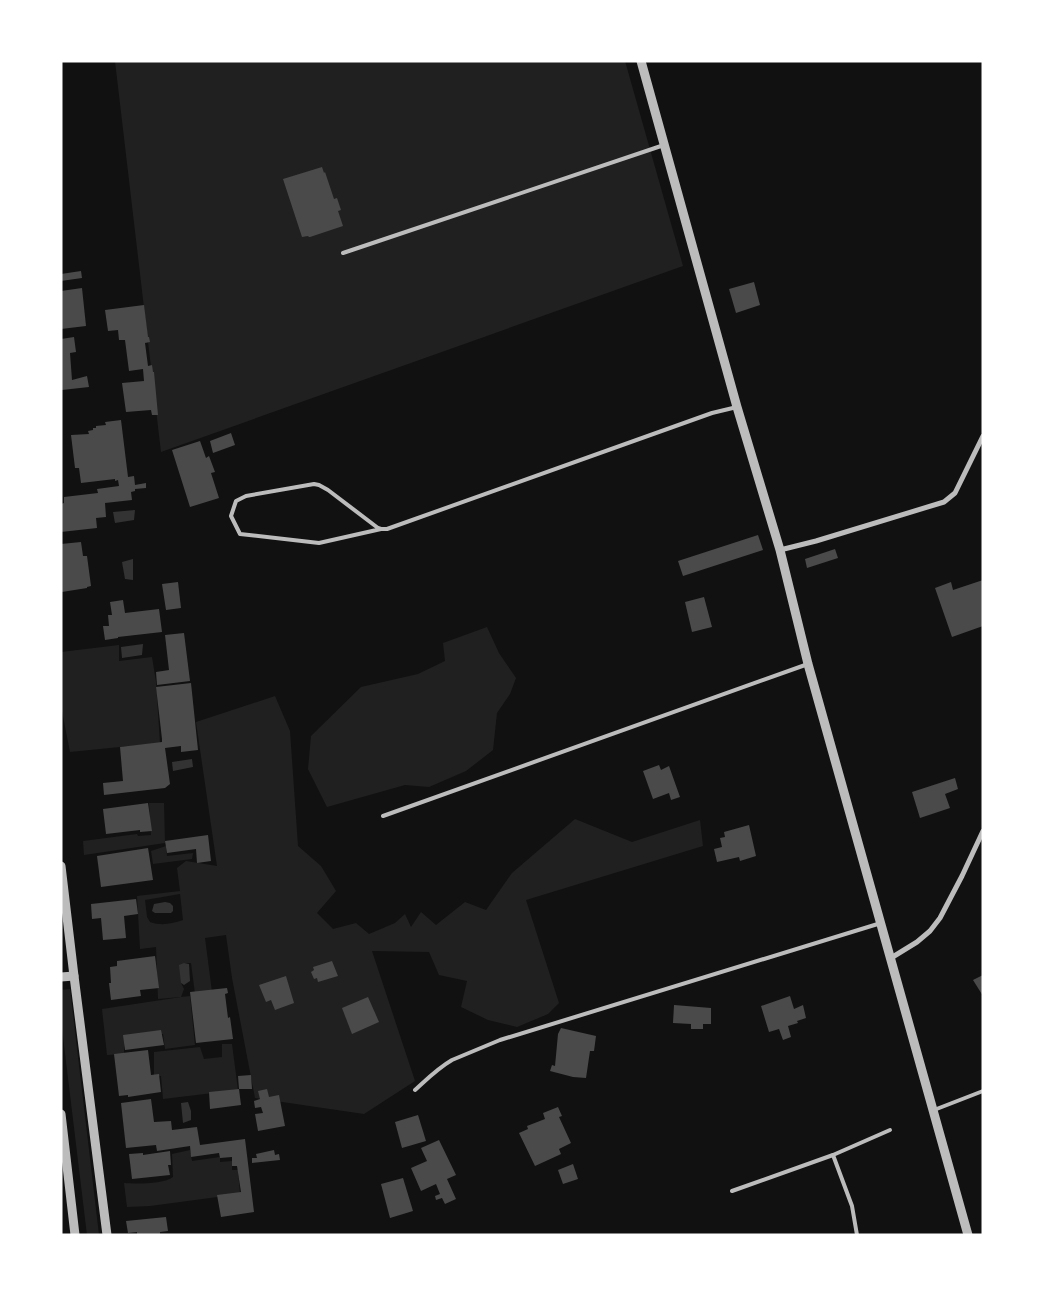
<svg xmlns="http://www.w3.org/2000/svg" width="1044" height="1296" viewBox="0 0 1044 1296" font-family="Ubuntu,sans-serif">
<style>
.green{fill:#202020;fill-rule:evenodd}
.water{fill:#333}
.building{fill:#4a4a4a}
.lines{fill:none;stroke-linecap:round;stroke-linejoin:round}
.service{stroke:#bcbcbc;stroke-width:4}
.minor{stroke:#bcbcbc;stroke-width:5}
.tertiary{stroke:#bcbcbc;stroke-width:9}
</style>
<rect width="100%" height="100%" fill="#111"/>
<g class="green">
<path d="M115,61H625L683,266L161,452Z"/>
<path d="M487,627L499,653L516,678L510,694L497,713L493,750L466,771L429,787L405,785L327,807L308,769L311,736L361,687L418,674L445,661L443,643Z"/>
<path d="M119,645V661L152,657L156,682L160,743L70,752L61,706V652Z"/>
<path d="M275,696L290,731L298,846L321,866L336,891L317,913L333,929L356,923L369,934L395,923L405,914L411,927L421,912L436,925L465,902L486,910L512,873L575,819L632,842L700,820L703,846L526,900L559,1003L548,1014L517,1027L488,1020L461,1007L467,981L439,975L429,952L372,951L415,1081L364,1114L255,1098L232,978L226,935L205,938L212,992L195,994L191,963H184L181,983L184,989L181,997L190,996L195,1045L165,1049L163,1034L124,1038V1054L107,1055L102,1009L181,997L158,999L156,947L140,949L137,896L180,891L177,868L186,861L217,866L196,722ZM180,894L183,920C171,924 161,926 150,922L147,917L145,900Z"/>
<path d="M149,803H164L165,843L84,855L83,841L137,834L138,836L151,835Z"/>
<path d="M166,846L167,856L193,853L192,859L153,864L151,851Z"/>
<path d="M70,989L99,1235H87L61,1020V990Z"/>
<path d="M222,1044H232L238,1090L163,1099L161,1076H154V1052L200,1047L204,1059L222,1057Z"/>
<path d="M190,1150L192,1161L220,1157V1162L232,1161V1170H238L240,1194L150,1206L127,1207L124,1183C137,1184 164,1184 173,1177L172,1154Z"/>
</g>
<g class="water">
<path d="M135,510L134,520L115,523L113,512Z"/>
<path d="M133,559V580L125,579L122,562Z"/>
<path d="M143,644L142,655L122,658L121,647Z"/>
<path d="M192,759L193,767L173,771L172,762Z"/>
<path d="M165,902L170,903L173,906V911L171,913H155L152,911L154,904Z"/>
<path d="M184,963L189,964L190,981L184,985L181,983L179,965Z"/>
<path d="M188,1102L191,1111V1120L183,1123L181,1103Z"/>
</g>
<g class="building">
<path d="M322,167L324,173L325,172L334,199L337,198L341,210L338,211L343,226L310,237H309L308,236L302,237L283,179Z"/>
<path d="M81,271L82,278L61,281V274Z"/>
<path d="M754,282L760,305L736,313L729,289Z"/>
<path d="M82,288L86,326L61,329V291Z"/>
<path d="M144,305L148,337H149L150,342L145,343L148,366L152,365L153,372H154L158,415H152L151,410L126,412L122,383L144,381L143,369L129,371L125,340H119L118,330L108,331L105,310Z"/>
<path d="M74,337L76,352L70,353L72,380L87,376L89,387L62,390L61,339Z"/>
<path d="M121,420L128,477L134,476L135,485L146,483V488L135,489V491L131,492L132,500L105,503L106,517L96,518L97,528L61,532V504L64,503V497L98,493L97,489L119,486L118,480L115,481V479L81,483L79,468H75L71,435L89,434L88,431L93,430V428H96V426L106,425L105,422Z"/>
<path d="M231,433L235,445L213,453L210,441Z"/>
<path d="M200,441L206,458L209,456L215,472L211,473L219,498L190,507L172,450Z"/>
<path d="M758,535L763,550L683,576L678,561Z"/>
<path d="M81,542L83,556H87L91,586L87,587V588L62,592L61,544Z"/>
<path d="M835,549L838,558L807,568L805,559Z"/>
<path d="M983,580V626L952,637L935,588L951,582L953,590Z"/>
<path d="M178,582L181,608L166,610L162,584Z"/>
<path d="M704,597L712,627L692,632L685,602Z"/>
<path d="M123,600L125,613L159,609L162,632L118,637V638L105,640L103,626H109L108,615H112L110,602Z"/>
<path d="M184,633L190,681L157,685L156,672L169,670L165,635Z"/>
<path d="M191,683L198,750L181,752V746L165,748L170,784L165,788L104,795L103,783L123,781L120,747L162,742V739L156,687Z"/>
<path d="M659,765L661,770L669,766L680,797L671,800L669,793L653,799L643,771Z"/>
<path d="M955,778L958,789L945,794L950,808L920,818L912,792Z"/>
<path d="M148,803L152,831L140,832V830L106,834L103,809Z"/>
<path d="M749,825L756,856L740,861L739,857L717,862L714,849L722,847L720,838L725,837L724,832Z"/>
<path d="M208,835L211,861L197,863L196,849L167,853L165,841Z"/>
<path d="M148,848L153,880L101,887L97,856Z"/>
<path d="M136,899L138,914L124,916L126,938L103,940L101,918L92,919L91,904Z"/>
<path d="M155,956L159,988L140,990L141,996L111,1000L109,983H111L110,967L117,966V961Z"/>
<path d="M332,961L338,976L318,982L317,978L314,979L311,972L314,970L313,967Z"/>
<path d="M983,975V996L973,980Z"/>
<path d="M286,976L294,1003L275,1010L271,1000L266,1002L259,985Z"/>
<path d="M227,988L228,993L225,994L228,1018L230,1017L233,1039L196,1043L190,992Z"/>
<path d="M790,996L794,1009L803,1005L806,1018L797,1021L798,1023L788,1026L791,1037L783,1040L779,1029L769,1032L761,1006Z"/>
<path d="M368,997L379,1022L352,1034L342,1008Z"/>
<path d="M674,1005L711,1008V1024H703V1029H691V1024L673,1023Z"/>
<path d="M561,1028L596,1036L594,1051H590L586,1078L573,1077L550,1071L552,1065L555,1066L558,1034Z"/>
<path d="M161,1030L164,1045L125,1050L123,1035Z"/>
<path d="M148,1050L151,1075L159,1074L161,1092L128,1097V1095L119,1096L114,1054Z"/>
<path d="M251,1075L252,1089H239L241,1105L210,1109L209,1092L239,1089L238,1076Z"/>
<path d="M267,1089L269,1097L279,1095L285,1126L258,1131L255,1114L263,1113L261,1107L255,1108L254,1101L260,1099L258,1091Z"/>
<path d="M151,1099L154,1122L171,1121L172,1130L197,1127L200,1145L245,1139L254,1212L221,1217L217,1195L241,1192L237,1166H232V1157L220,1158L219,1153L191,1157L190,1146L157,1151L156,1145L126,1148L121,1103Z"/>
<path d="M558,1107L562,1116L559,1117L571,1143L559,1149L561,1154L559,1155L535,1166L519,1133L528,1129L527,1126L545,1119L543,1113Z"/>
<path d="M418,1115L426,1141L402,1148L395,1122Z"/>
<path d="M439,1140L456,1175L447,1179L456,1199L445,1204L442,1198L436,1200L435,1196L440,1194L436,1184L421,1191L411,1168L427,1161L421,1148Z"/>
<path d="M274,1150L275,1155L279,1154L280,1160L252,1163V1158H257L256,1154Z"/>
<path d="M170,1151L171,1165H168L170,1175L132,1179L129,1154L143,1153V1155Z"/>
<path d="M573,1164L578,1179L563,1184L558,1170Z"/>
<path d="M403,1178L413,1211L390,1218L381,1184Z"/>
<path d="M166,1217L168,1231L160,1232V1235H137V1232L128,1233L126,1221Z"/>
</g>
<g class="lines">
<g class="service">
<path d="M343,253L664,145"/>
<path d="M381,529L319,543L240,534L231,516L236,501L246,496L314,484L319,485L328,490L378,528L381,529H387L712,413L737,407"/>
<path d="M383,816L808,664"/>
<path d="M415,1090C427,1079 438,1068 452,1060L500,1040L881,923"/>
<path d="M934,1110L983,1091"/>
<path d="M732,1191L833,1155"/>
<path d="M857,1235L852,1206L833,1155L890,1130"/>
</g>
<g class="minor">
<path d="M780,550L816,541L944,502L955,493L983,436"/>
<path d="M891,958L917,942L930,931L940,918L962,876L983,831"/>
</g>
<g class="tertiary">
<path d="M641,61L737,407L780,550L808,664L968,1235"/>
<path d="M61,866L74,976L107,1235"/>
<path d="M61,977L74,976"/>
<path d="M61,1114L75,1235"/>
</g>
</g>
<rect width="1044" height="1296" fill="none" stroke="#ffffff" stroke-width="125"/>
</svg>
